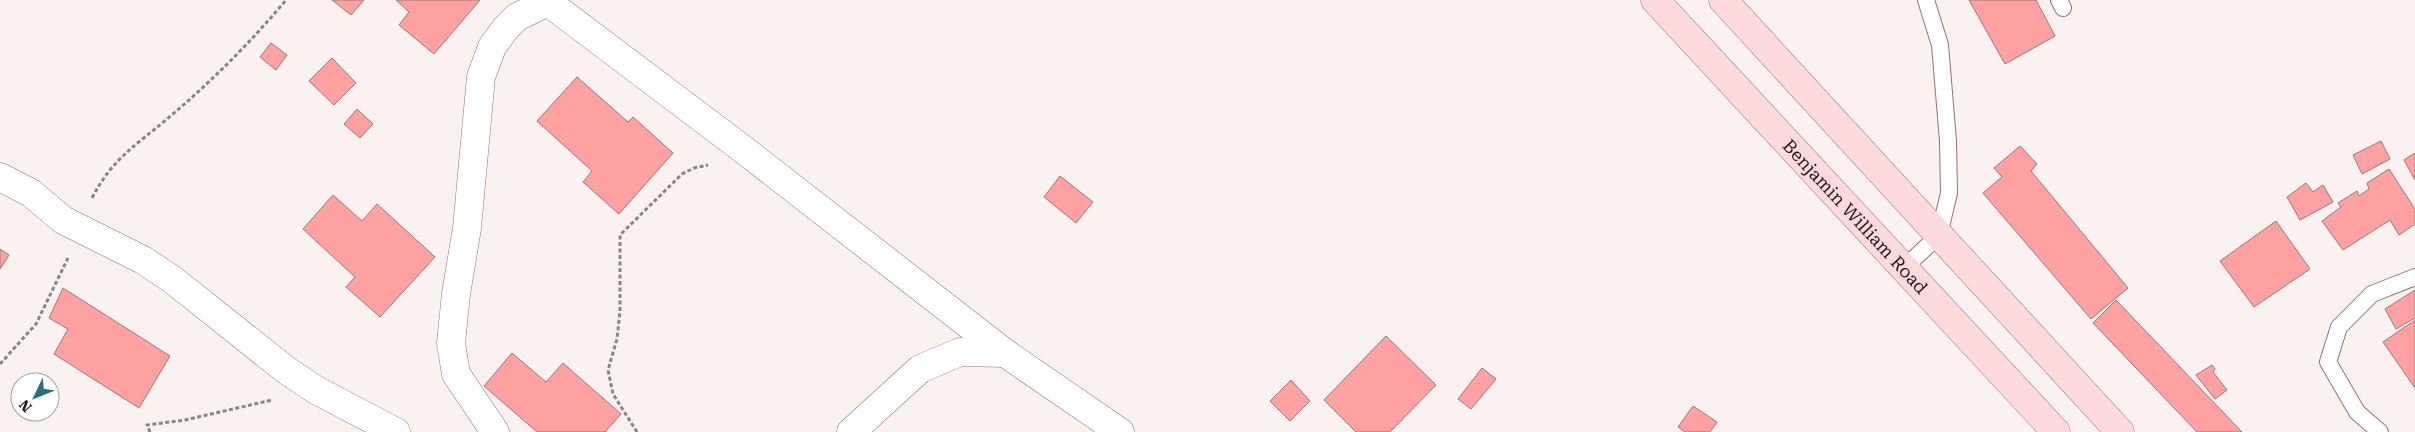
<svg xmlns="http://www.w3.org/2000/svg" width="2415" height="432" viewBox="0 0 2415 432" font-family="'Roboto Serif',serif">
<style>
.building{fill:#ffa0a1;stroke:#9c7877}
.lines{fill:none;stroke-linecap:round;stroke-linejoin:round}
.service-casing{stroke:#977372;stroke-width:18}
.minor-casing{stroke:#977372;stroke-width:29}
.secondary-casing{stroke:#977372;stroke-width:29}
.path{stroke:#8f8484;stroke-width:3;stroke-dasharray:4 2.5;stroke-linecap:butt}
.service{stroke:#fff;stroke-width:16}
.minor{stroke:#fff;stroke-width:28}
.secondary{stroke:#fddadc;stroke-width:28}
.labels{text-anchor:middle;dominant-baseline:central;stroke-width:4;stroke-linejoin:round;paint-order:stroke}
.street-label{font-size:18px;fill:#261818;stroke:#fff}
</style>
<rect width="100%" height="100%" fill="#faf1f1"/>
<g class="building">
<path d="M332,0H364L351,15Z"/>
<path d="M396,0H480L434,54L399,25L409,12Z"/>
<path d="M1969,0H2036L2055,36L2005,64Z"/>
<path d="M271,43L287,55L276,70L260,57Z"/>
<path d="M332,58L356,83L334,105L309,81Z"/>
<path d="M577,77L628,122L633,117L673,153L619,214L583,182L592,171L537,121Z"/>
<path d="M357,109L373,124L360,138L344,124Z"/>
<path d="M2381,141L2390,159L2362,174L2353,155Z"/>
<path d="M2020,146L2037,164L2031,171L2128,288L2091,319L1983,193L2002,177L1994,168Z"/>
<path d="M2415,153V180L2404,160Z"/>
<path d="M2389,169L2415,209V224L2399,235L2390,220L2343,250L2322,221L2341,207L2338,203L2357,191L2359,196L2369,189L2367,183Z"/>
<path d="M1060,176L1093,202L1076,223L1044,197Z"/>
<path d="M2306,183L2313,192L2323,185L2333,202L2300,220L2287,197Z"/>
<path d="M333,195L362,221L377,204L435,257L380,317L346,287L355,277L303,229Z"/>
<path d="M2276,221L2310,269L2254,307L2220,261Z"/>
<path d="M0,249L9,255L0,269Z"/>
<path d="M63,288L170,356L139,408L54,354L68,329L49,318Z"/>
<path d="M2415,290V318L2396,329L2385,309Z"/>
<path d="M2116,300L2242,432H2197L2093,323Z"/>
<path d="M2415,320V388L2383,342Z"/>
<path d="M1386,336L1436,385L1390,432H1356L1324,400Z"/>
<path d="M512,353L546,382L563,363L621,414L605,432H537L484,386Z"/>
<path d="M2212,365L2215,369L2213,372L2227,390L2215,399L2196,375Z"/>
<path d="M1482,368L1496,379L1471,409L1458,399Z"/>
<path d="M1291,380L1310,401L1290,421L1270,401Z"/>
<path d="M1693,406L1717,422L1710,432H1685L1678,427Z"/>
</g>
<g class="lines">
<g class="service-casing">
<g id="service">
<path d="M2059,0L2063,8"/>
<path d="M1904,268L1939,235L1949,193L1948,141L1940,45L1926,0"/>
<path d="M2380,432L2357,412L2328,362L2339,327L2372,294L2415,277"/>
</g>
</g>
<g class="minor-casing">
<g id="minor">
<path d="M545,0L744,150L1005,353L1120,432"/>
<path d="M0,177L31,193L63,220L143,260L173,280L286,370L316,390L396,432"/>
<path d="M495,432L456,374L451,343L456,294L467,228L481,77L492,47L505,29L517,17L548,2"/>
<path d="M851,432L920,369L960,352L1005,353"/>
</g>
</g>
<g class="secondary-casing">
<g id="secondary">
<path id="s1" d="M1655,0L2056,432"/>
<path d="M1723,0L2120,432"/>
</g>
</g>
<g class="path">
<path d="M92,198C113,158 134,147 167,119C210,83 250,43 286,0"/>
<path d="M0,364L36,324L68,258"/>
<path d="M150,432L147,425L185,420L272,400"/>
<path d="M637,432L613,394L608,370L617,339L620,311V235L682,174L694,168L708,165"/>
</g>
<use href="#service" class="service"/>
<use href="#minor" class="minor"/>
<use href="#secondary" class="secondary"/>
</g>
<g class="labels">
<g class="street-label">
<text stroke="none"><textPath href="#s1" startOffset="295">Benjamin William Road</textPath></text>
</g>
</g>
<g transform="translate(35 397) rotate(227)"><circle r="24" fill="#ffffff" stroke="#a8a3a3"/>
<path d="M0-4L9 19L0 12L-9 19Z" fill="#287373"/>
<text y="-8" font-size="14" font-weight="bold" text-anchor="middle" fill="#261818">N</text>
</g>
</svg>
